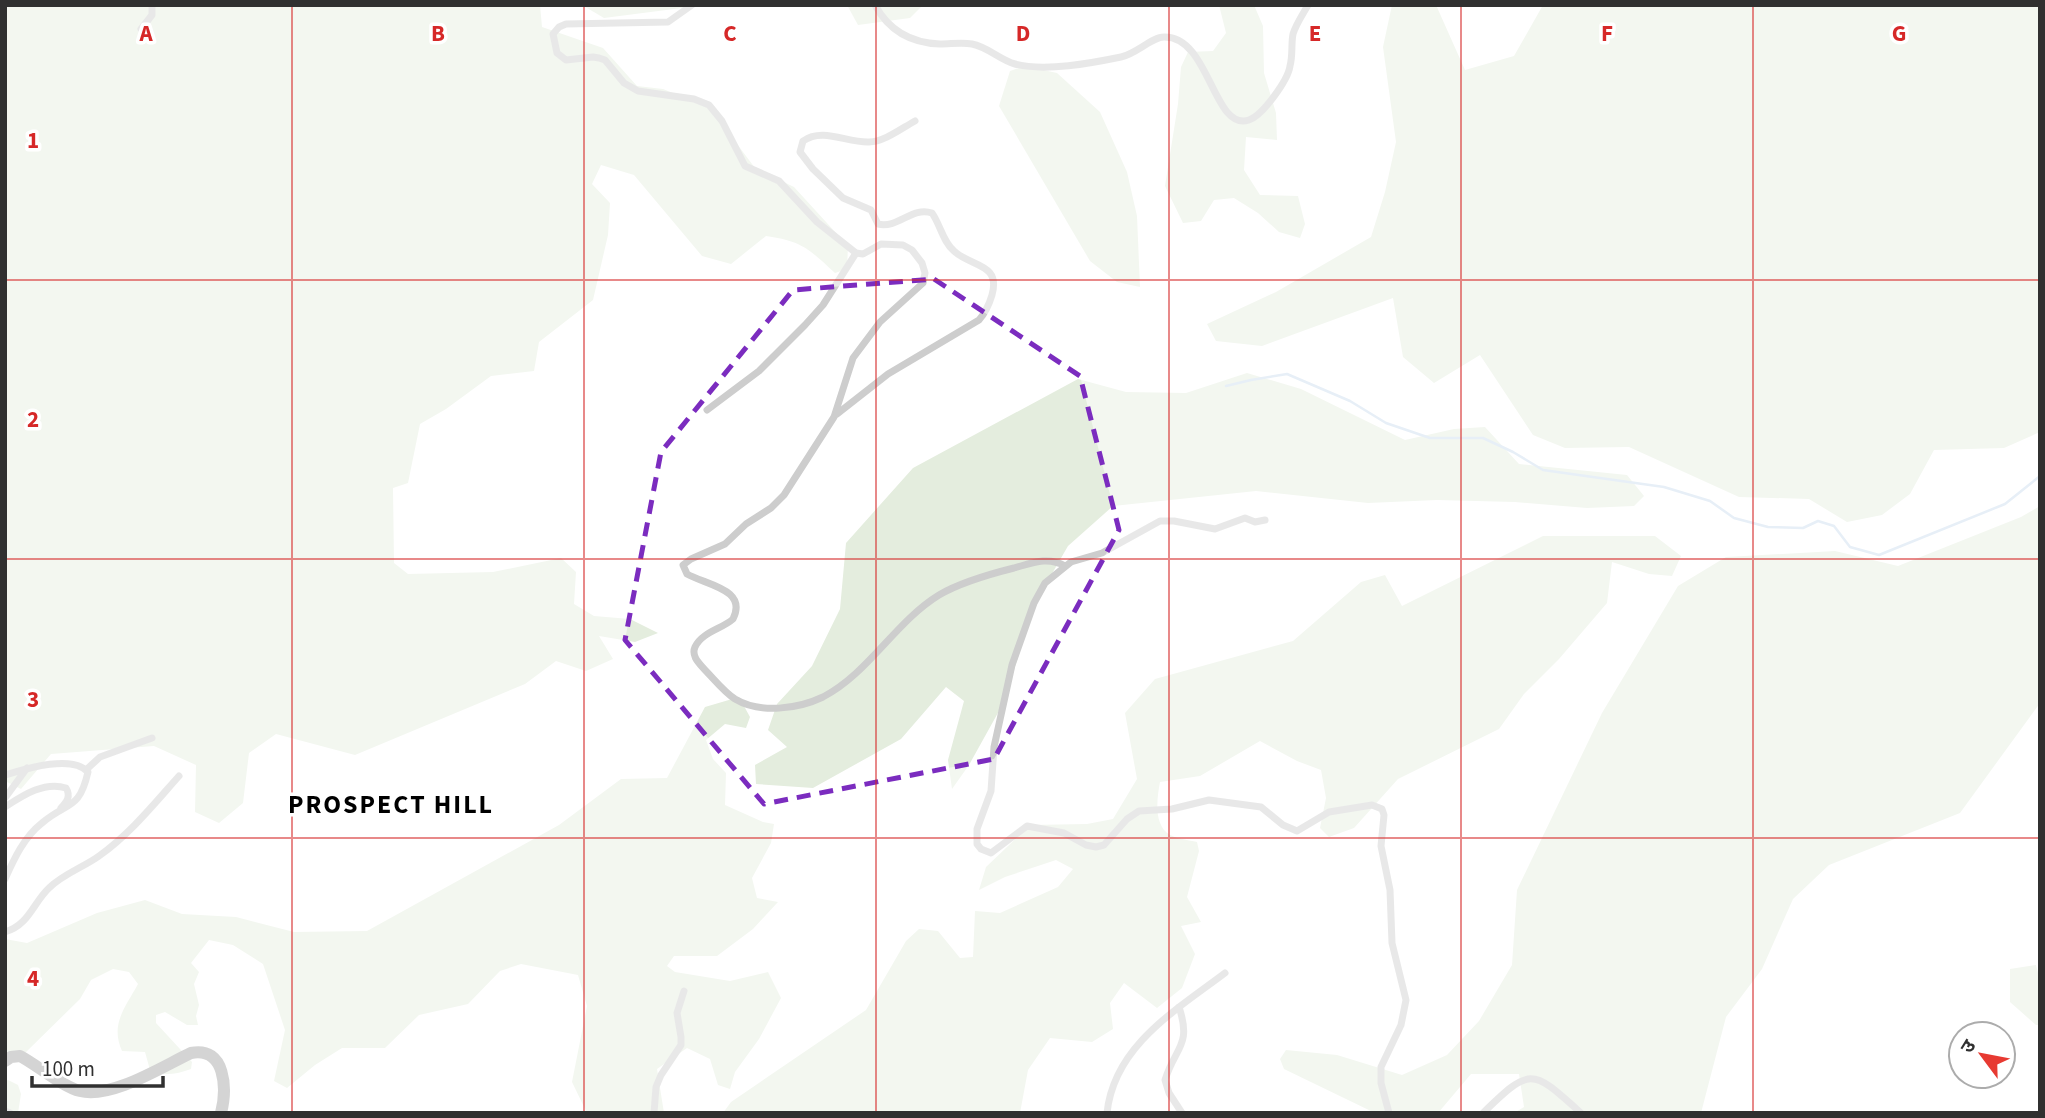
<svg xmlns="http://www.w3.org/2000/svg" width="2045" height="1118" viewBox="0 0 2045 1118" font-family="'Source Sans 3','Noto Sans Devanagari',sans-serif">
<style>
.green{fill:#e4edde}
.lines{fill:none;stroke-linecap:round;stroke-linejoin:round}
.stream{stroke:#cadbed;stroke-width:2.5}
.minor{stroke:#cdcdcd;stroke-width:7}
.trunk{stroke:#a0a0a0;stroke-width:12}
.marked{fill:none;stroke:#7b2cbf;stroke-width:5;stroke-dasharray:14 9;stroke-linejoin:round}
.grid{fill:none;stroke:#d62828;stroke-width:2;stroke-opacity:0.55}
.labels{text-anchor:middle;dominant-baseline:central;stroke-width:7;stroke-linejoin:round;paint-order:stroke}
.district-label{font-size:26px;font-weight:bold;letter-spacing:2px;fill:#000;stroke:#fff}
.grid-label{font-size:23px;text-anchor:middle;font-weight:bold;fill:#d62828;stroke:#fff;stroke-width:7;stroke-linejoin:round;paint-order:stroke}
</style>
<rect width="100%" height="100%" fill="#fff"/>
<g class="green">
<path d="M5,5H540L542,27L603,48L637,86L663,89L710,108L755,168L794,187L848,246L847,269L835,273C809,249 802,241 766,236L731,264L702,256L634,175L601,165L592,184L610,203L608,235L593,300L539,342L534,371L491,376L446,409L420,424L408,483L393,488L394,563L408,574L493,572L561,558L576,572L574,604L594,616L630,619L658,633L635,642L599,636L613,659L586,671L556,661L525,684L355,755L276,734L249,753L243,803L219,823L195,812L196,765L154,746L51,754L21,789L5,781Z"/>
<path d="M582,5H705L604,18Z"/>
<path d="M847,5H923L910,18L858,25Z"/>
<path d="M1219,5H1254L1263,26L1264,73L1276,113L1277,140L1246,137L1244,170L1260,195L1298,196L1305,224L1300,238L1279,232L1258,213L1234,198L1214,200L1201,221L1183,223L1165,186L1178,104L1181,67L1188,52L1213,51L1226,33Z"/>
<path d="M1392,5H1436L1465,70L1514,56L1543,5H2040V432L2004,448L1934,450L1910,494L1882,515L1847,522L1809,499L1739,497L1629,447L1565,448L1533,435L1480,355L1434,383L1403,357L1393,298L1262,346L1216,341L1207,324L1276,292L1371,237L1385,192L1396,142L1383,47Z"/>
<path d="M1025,66L1057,73L1100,112L1127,172L1137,216L1140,287L1117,282L1090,261L999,106L1010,71Z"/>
<path d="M1247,373L1301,389L1405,440L1454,429L1485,427L1519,464L1627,475L1644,496L1634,506L1587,508L1515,502L1437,500L1368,503L1256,491L1113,506L1068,546L1035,603L1004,702L969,765L952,789L948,760L964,701L946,687L901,739L813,788L756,784L755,765L787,747L768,730L777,704L812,666L840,609L846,543L913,468L1078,379L1126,392L1186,393Z"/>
<path d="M2040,506V703L1960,813L1829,865L1793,899L1762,969L1726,1017L1701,1113H1514L1524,1107L1519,1074H1471L1438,1113H1375L1284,1069L1280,1059L1286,1050L1337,1055L1402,1075L1447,1055L1479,1021L1512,965L1517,890L1602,713L1678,586L1726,557L1835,551L1898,566L2021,517Z"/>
<path d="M1543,536H1655L1681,556L1672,576L1649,574L1612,562L1607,603L1559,659L1524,694L1499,729L1398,779L1354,828L1329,837L1320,828L1326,798L1321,770L1297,761L1260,741L1200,776L1160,782C1157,798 1153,825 1170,835C1177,839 1189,840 1197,842L1199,851L1187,897L1201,922L1181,926L1195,954L1182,988L1157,1008L1124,983L1110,1003L1113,1029L1092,1042L1050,1038L1028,1070L1020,1113H723L731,1102L866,1010L906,941L919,929L938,931L960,958L973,957L975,911L1000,913L1058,887L1073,869L1056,860L1005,877L979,890L986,867L1030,825L1087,824L1113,819L1137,779L1125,713L1155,679L1293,641L1361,582L1385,575L1402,606Z"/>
<path d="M739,697L750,717L746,728L725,724L706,740L713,759L726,773L725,805L763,822L774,824L771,843L752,878L757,898L778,902L753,929L717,956H674L667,966L675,972L730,981L768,972L781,998L759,1039L735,1072L730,1089L718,1085L710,1059L687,1048L657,1069L664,1113H583L586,1111L572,1082L587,1006L578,975L521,964L500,971L468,1004L419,1015L385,1048H342L315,1065L287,1088L274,1081L285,1030L263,964L233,945L209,940L191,963L199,972L194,984L199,1005L196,1016L198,1025H187L165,1012L156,1015V1023L192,1062L191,1069C177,1074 163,1077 150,1070L145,1052L122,1051C110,1024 125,1008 138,984L129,972L113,969L91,980L80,999L23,1055L5,1065V939L27,943L97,913L145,900L182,914L236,917L294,932L367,931L559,825L621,779L667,778L705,707Z"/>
<path d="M2036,965L2040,981V1025H2036L2010,1002V969Z"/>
<path d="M8,1080L18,1085L21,1094L18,1113H5V1081Z"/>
</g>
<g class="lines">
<path class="stream" d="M1226,386L1251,380L1287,374L1350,401L1386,423L1430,438H1483L1513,452L1543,470L1664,487L1710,501L1734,518L1768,527L1803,528L1818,521L1834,526L1850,547L1879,555L2005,504L2040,476"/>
<g class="minor">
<path d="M692,5L668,22L566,24L559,27L553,34L557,53L566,60L593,57L599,58L605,60L624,83L638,91L694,99L709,105L722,121L745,166L779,181L817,222L856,253L863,254L881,244L903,245L912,250L922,263L925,273L923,283L880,322L853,358L834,417L784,495L771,508L746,524L725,544L691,559L683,565L687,574C706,585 748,589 733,619C722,629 702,632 695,647C691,656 699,663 705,670C714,679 724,692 735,699C760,714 798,709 823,697C869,673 895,622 939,595C961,582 990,574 1014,568C1032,563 1048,556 1065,566"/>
<path d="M875,5C889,31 911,43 940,44C951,44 962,42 972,44C988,47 1000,60 1015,64C1045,72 1092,63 1121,57C1136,54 1152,37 1164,37C1210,36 1213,132 1249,120C1263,115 1288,80 1290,66C1293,55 1291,44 1293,34C1296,24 1303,14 1308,5"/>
<path d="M141,29L152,15V5"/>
<path d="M707,410L759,371L805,325L823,305L856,253"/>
<path d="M837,414L888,374L979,320C986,312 989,305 992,295C1001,263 971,267 954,251C943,242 940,224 932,213C912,206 898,229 878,224L871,210L843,198L813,169L800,152L803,141C823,127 847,143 869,142C884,142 902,128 915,121"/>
<path d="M1265,520L1255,522L1245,518L1215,529L1174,521H1160L1102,553L1071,562L1045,583L1034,603L1012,665L994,747L991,791L977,829V844L981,849L991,853L1027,826L1064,833L1086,845L1096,847L1104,845L1127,819L1139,811L1172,809L1209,800L1261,807L1283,825L1297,831L1329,812L1372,805L1382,809L1384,815L1381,846L1390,890L1392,943L1406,1000L1401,1025L1381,1067V1083L1389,1113"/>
<path d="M87,769L100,757L152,738"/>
<path d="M5,775C25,769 72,754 88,772C79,811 68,801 42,823C24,837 14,859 5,879"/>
<path d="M5,798L27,768"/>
<path d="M5,807C22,796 44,781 66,788C71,796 67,802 61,808"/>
<path d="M5,932C29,925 33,903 49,888C63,874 84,867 99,856C130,834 154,804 179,776"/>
<path d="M1179,1007C1192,1046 1175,1047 1165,1080L1169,1093L1182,1113"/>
<path d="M5,1111L10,1113"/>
<path d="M654,1113L656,1087L661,1075L681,1045V1037L677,1013L684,991"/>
<path d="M1107,1113C1114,1046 1176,1010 1225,973"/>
<path d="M1483,1113C1531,1066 1532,1069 1581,1113"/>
</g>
<path class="trunk" d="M5,1061L11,1057L20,1056C37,1065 63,1087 80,1091C112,1099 163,1066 191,1053C226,1046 227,1089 221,1113"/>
</g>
<path d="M0 0H2045V1118H0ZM934,279L1080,376L1119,530L994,759L764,804L625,640L661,452L793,290Z" fill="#fff" fill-opacity=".55" fill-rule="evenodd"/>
<path class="marked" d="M934,279L1080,376L1119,530L994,759L764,804L625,640L661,452L793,290Z"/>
<path class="grid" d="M292,5V1113M584,5V1113M876,5V1113M1169,5V1113M1461,5V1113M1753,5V1113M5,280H2040M5,559H2040M5,838H2040"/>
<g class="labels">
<g class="district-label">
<text x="391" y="804">PROSPECT HILL</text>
</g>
</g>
<g class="grid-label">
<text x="146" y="41">A</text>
<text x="438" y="41">B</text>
<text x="730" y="41">C</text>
<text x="1023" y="41">D</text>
<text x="1315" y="41">E</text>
<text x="1607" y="41">F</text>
<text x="1899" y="41">G</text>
<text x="33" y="148">1</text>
<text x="33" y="427">2</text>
<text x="33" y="707">3</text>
<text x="33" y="986">4</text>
</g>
<rect width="2045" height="1118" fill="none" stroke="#303030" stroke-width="14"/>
<g transform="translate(1982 1055) rotate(302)"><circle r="33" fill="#ffffff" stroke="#acacac" stroke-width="2"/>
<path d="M0-5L12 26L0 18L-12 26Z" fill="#e73a32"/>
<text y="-10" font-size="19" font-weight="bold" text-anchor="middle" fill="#303030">उ</text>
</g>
<path d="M32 1076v10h131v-10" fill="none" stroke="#303030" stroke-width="3.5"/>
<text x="42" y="1076" font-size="21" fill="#303030" stroke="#ffffff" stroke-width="5" paint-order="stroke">100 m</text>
</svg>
